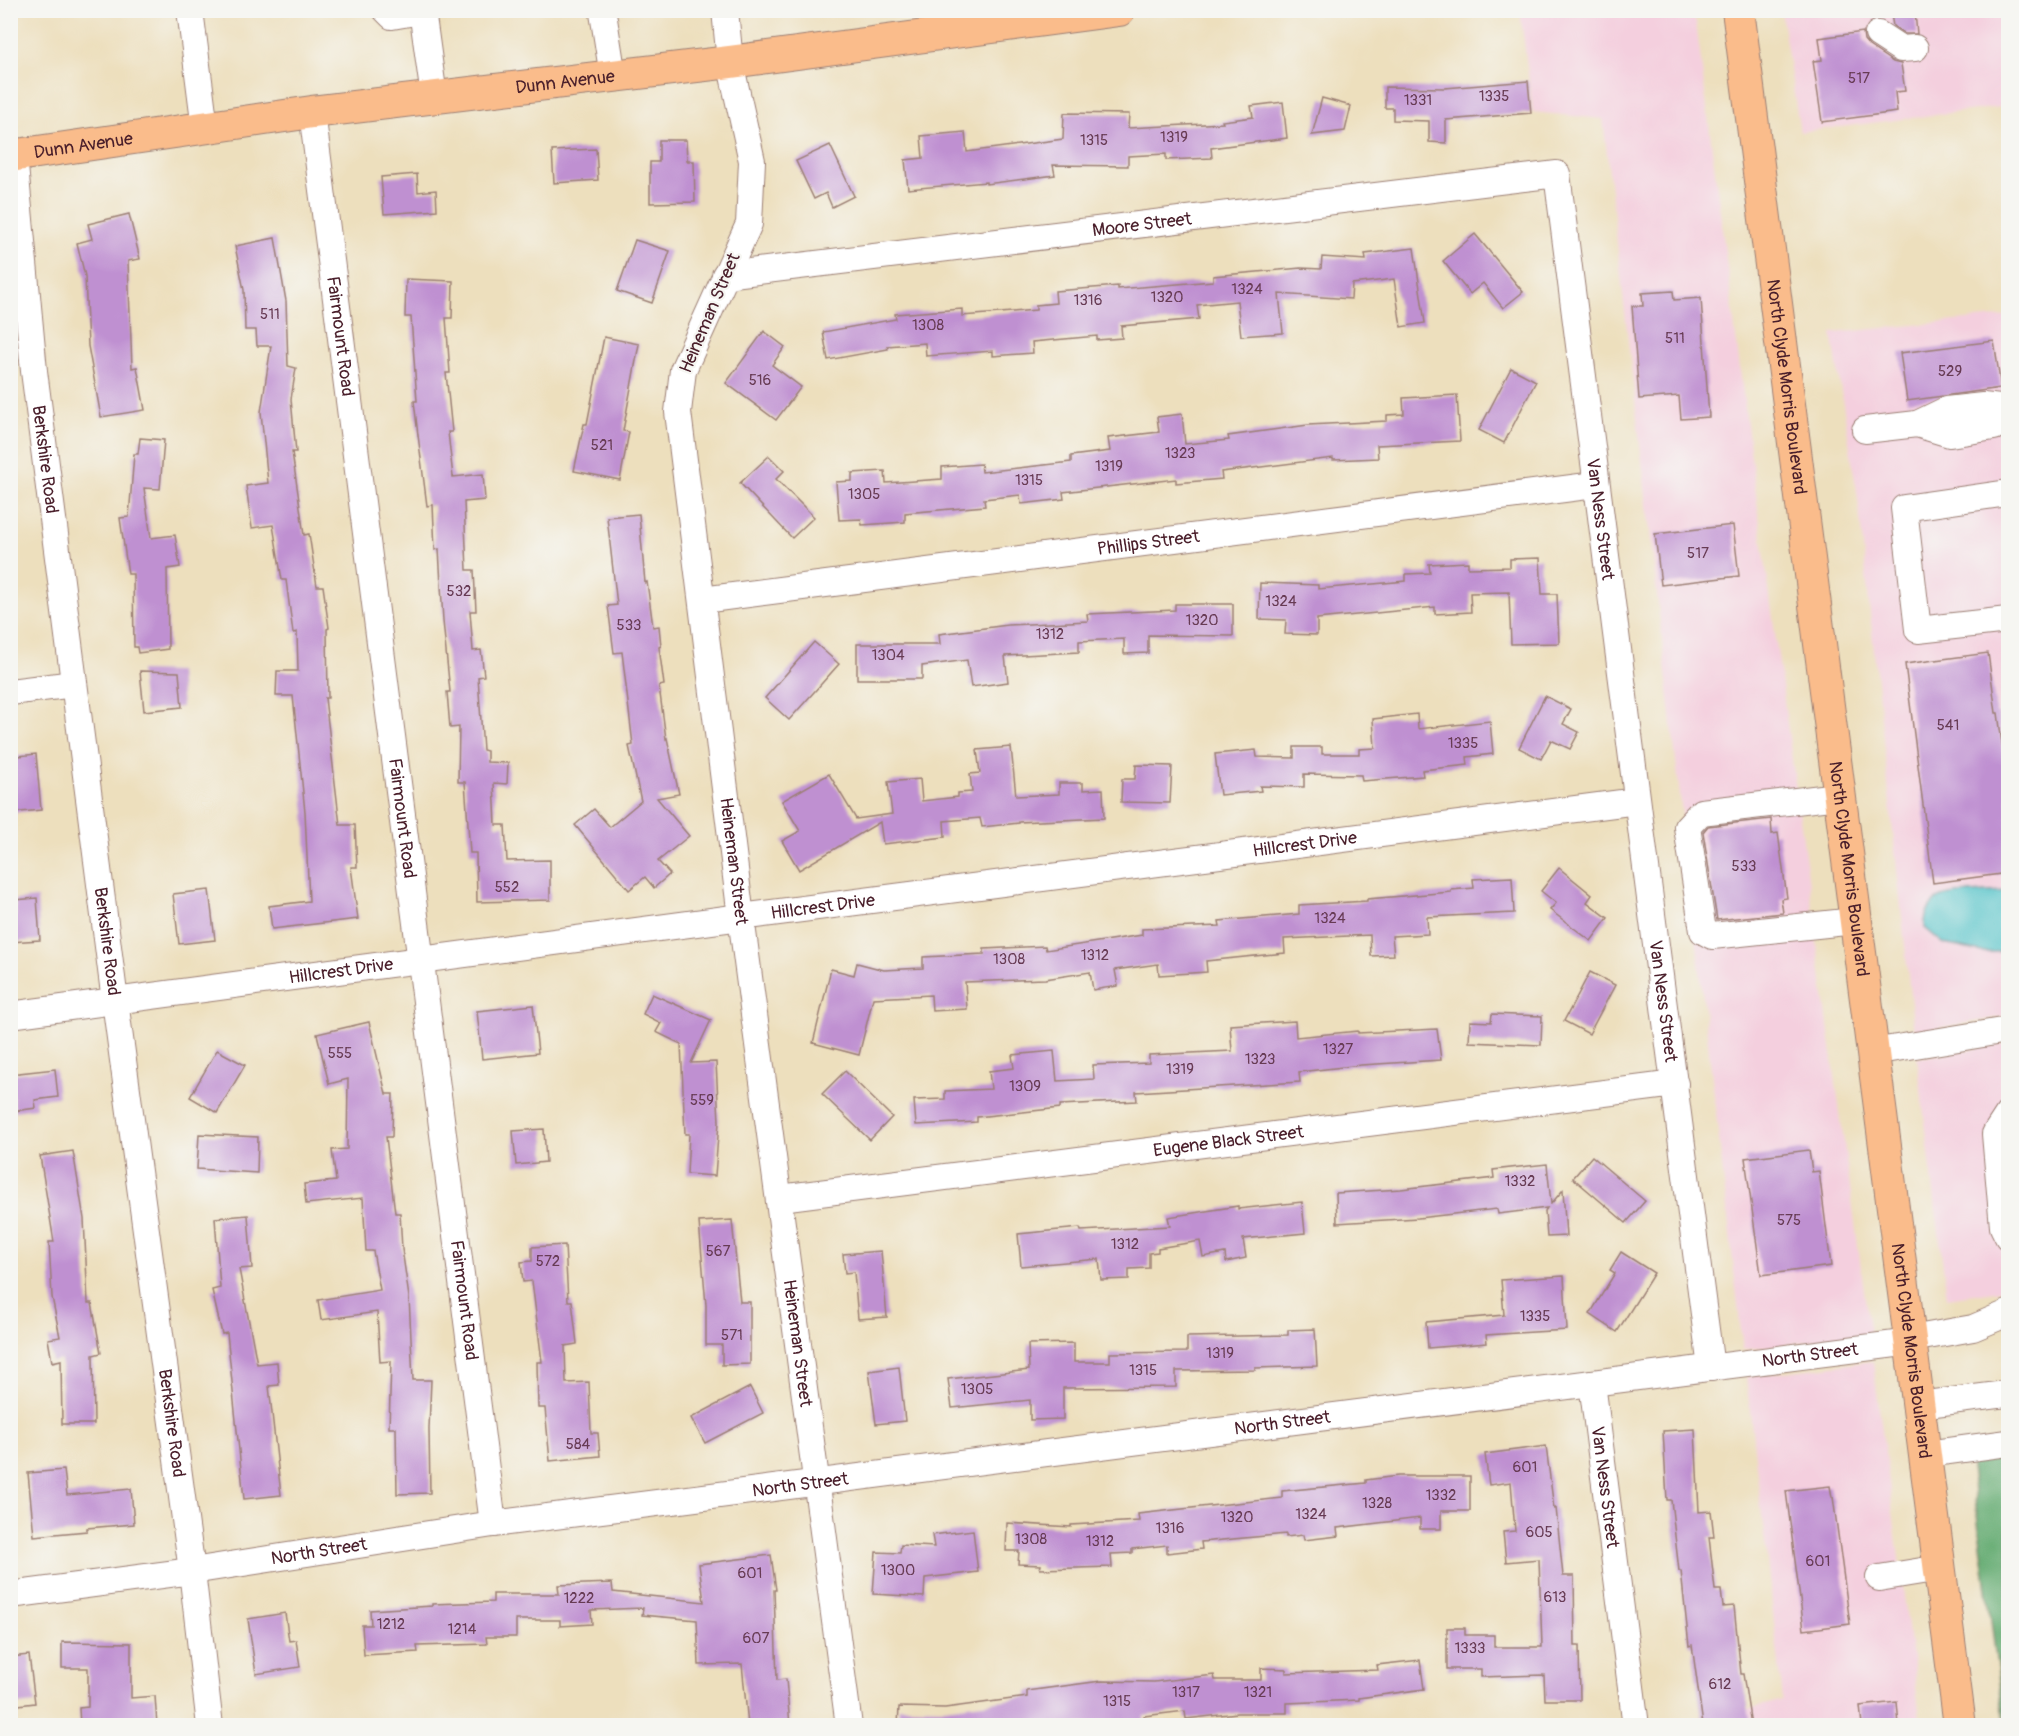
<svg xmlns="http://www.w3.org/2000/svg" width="2019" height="1736" viewBox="0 0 2019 1736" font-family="Pangolin,sans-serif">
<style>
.built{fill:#f4cfde}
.forest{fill:#65ac72;stroke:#58664e;stroke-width:1.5}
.water{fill:#56c4ca;stroke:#50727a;stroke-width:1.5}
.building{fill:#bf90d1}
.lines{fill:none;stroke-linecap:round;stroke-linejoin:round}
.minor-casing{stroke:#9c7f74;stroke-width:28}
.major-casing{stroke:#9c7f74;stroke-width:34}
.minor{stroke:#fff;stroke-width:26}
.major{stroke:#fabc8b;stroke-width:32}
.labels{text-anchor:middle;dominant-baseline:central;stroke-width:4.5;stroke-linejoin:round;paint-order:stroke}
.number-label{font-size:15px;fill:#673b54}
.street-label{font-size:18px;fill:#4a1f2b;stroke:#f6f6f2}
</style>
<rect width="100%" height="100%" fill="#f6f6f2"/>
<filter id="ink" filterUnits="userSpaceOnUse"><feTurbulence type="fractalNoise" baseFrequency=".0167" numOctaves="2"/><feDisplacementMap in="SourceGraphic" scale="12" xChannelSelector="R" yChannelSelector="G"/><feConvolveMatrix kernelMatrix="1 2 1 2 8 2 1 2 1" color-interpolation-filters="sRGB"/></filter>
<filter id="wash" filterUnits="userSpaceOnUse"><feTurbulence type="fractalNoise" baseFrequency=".008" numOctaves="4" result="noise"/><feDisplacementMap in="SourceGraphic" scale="24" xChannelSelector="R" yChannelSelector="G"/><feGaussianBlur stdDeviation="1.35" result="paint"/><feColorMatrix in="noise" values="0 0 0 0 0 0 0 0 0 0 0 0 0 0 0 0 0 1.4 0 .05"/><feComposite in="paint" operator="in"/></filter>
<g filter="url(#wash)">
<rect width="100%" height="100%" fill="#eddfbd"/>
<g class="built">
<path d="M1520,11H1689L1696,22L1754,479L1870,1334L1743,1350L1603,119L1533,112Z"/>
<path d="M1781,11H2008V106L1800,132Z"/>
<path d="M2008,316V891L1942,896L1982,952H2008V1016L1914,1032L1858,499L1832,333Z"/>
<path d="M2008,1043V1289L1947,1298L1917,1058Z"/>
<path d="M1873,1361L1921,1725L1684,1726L1783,1700L1746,1377Z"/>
</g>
<path class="forest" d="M2008,1456V1725L2005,1726L1970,1461Z"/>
<path class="water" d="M2008,891V952H1982L1944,944L1925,928C1924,916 1929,902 1942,897C1952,892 1995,892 2008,891Z"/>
<g id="blocks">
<g class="building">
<path d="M1915,12L1917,34H1905L1893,26L1891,14Z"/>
<path d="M1863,32L1864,40L1869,46L1893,62L1901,64L1905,91L1895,92L1897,112L1822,122L1813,61L1822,60L1819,38Z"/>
<path d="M1528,81L1531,113L1446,120V143L1429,142V121L1393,120V108H1385V87L1445,88Z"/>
<path d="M1322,98L1351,106L1345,131L1312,135Z"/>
<path d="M1283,102L1287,138L1211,148L1212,158L1166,160V154L1128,156V166L1053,165L1055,175L986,184V182L908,189L905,160L923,158L921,136L965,132L967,152L1063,139L1064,113L1129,114L1128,128L1223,123L1222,121L1253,117L1251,106Z"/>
<path d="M659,140H686L687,161H694L695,202L650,203V162H659Z"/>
<path d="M830,145L854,196L832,207L826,193L814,199L796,161Z"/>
<path d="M596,149L598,180L554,183L552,151Z"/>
<path d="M417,174L418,192L436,190L437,210L384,214L381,177Z"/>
<path d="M129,214L140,259L128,261L132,368L137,367L145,410L101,417L88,346L85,276L77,243L92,239L88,224Z"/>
<path d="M1475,234L1523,292L1503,308L1483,283L1470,294L1443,261Z"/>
<path d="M275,238L286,301L288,366L296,368L291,399L296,452H292L304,535L309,534L317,586H323L329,628L327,629L328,698H325L340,825H355L357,867H351L358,919L272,929L269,906L309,901L305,812L293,696H276L277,671H298L297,632L293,633L286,580H282L273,525L252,528L246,486L268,483L261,412L271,346H257L256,330H245L244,290L235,246Z"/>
<path d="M635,240L670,251L652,303L617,291Z"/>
<path d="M1414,248L1425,323L1401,327L1394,279L1352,284L1351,299L1279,294L1283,333L1241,336L1237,301L1197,305L1199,319L1121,326L1122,338L1097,340V336L1032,342L1033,353L993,356V351L926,356L925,343L887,346L888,349L828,360L823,332L896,319L895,314L962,309V316L1036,310V305L1056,303L1055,291L1118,286V289L1213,281V276L1301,268L1321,269L1322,257L1366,260L1365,254Z"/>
<path d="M406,279L453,281L452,318H446L450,373H446L452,432H448L453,477L483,474L485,500L464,502L467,570H474L476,611H470L473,651L481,650L484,676L478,677L483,750L487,751V762L508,763L507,784L494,783L496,825H505L507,861L550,860V900L477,902L476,853H470L465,782H458L459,727L450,728L447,692H450L443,621L439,549L435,550L433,505L427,506L418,435L414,401H417L411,317H405Z"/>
<path d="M1673,291L1674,300L1701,298L1709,417L1681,419L1679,396L1639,399L1632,306H1643L1642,293Z"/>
<path d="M764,331L785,347L772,365L801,387L776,420L726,383Z"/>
<path d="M604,337L639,344L623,431L629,432L620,480L574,471L584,424H587Z"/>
<path d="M1994,341L2001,388L1907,401L1900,353Z"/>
<path d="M1511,368L1536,381L1504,443L1479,430Z"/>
<path d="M1457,395L1460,441L1377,445L1378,458L1333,460V458L1221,472L1222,479L1176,483V479L1063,492L1064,499L1021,504L1020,495L984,499L985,506L905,513V522L862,525L861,519L839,520L836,482L852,481V473L885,471L886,483L942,479V467L981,464L982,472L1071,462V456L1110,451L1108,438L1159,432L1157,417L1182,414L1185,444L1229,440L1228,436L1308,425L1387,421V415L1404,414L1403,398Z"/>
<path d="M140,438L164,440L160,489L144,488L151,538L175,535L180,567L167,569L168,649L138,653L137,647H134L133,574H128L120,518L129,517L134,454H138Z"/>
<path d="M769,456L784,471L776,479L814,517L792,538L740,483Z"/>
<path d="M639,514L645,583L647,582L653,627L659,626L661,646L659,647L664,685L659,686L666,739L667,738L679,794L657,798L689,836L658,861L670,874L654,888L645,877L629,890L575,825L594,809L610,827L641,801L629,746L633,745L622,652L614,653L608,606L617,605L607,517Z"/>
<path d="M1733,525L1739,576L1661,585L1655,534Z"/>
<path d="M1540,558L1542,594H1557L1559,643L1511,644L1509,592L1470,593L1471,612L1435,614V607L1317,619V635L1285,634L1286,620L1259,619L1260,583L1318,585V589L1406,581V574L1430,573L1429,564L1468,562V568L1510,567V559Z"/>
<path d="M1175,604H1233V636L1148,635V653L1124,654V639L1079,641V652L1005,656L1008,682L971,687L967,660L922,666V679H857V644H940L939,634L1008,625L1088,621L1087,614L1175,610Z"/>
<path d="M814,642L839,664L789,720L765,698Z"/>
<path d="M1988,653L1996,713H1998L2003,751L2008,750V873L1933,883L1905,664Z"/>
<path d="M140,671L179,672L182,707L144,711Z"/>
<path d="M1545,696L1571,709L1563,724L1579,732L1570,749L1551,740L1541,759L1519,748Z"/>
<path d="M1417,714L1418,729L1490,721L1493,754L1467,757L1468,765L1422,770L1423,776L1362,781L1361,775L1304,774V787L1260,786L1261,791L1220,795L1215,754L1256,750L1257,757L1294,758V747H1322V754H1359V749L1375,748L1373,719Z"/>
<path d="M1011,747L1016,796L1059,794V783H1083V790L1103,789L1104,818L1019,822V823L982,827L980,818L944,821L945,837L883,844L880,822L799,870L782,841L800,831L782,801L829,774L856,819L892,814L888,782L920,779L922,801L958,797V793L972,792L970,774L980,773L977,750Z"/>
<path d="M36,754L41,810L10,813V757Z"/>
<path d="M1136,765L1172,766L1170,803L1121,802L1122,779H1135Z"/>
<path d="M1771,819L1772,834L1778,833L1787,898L1781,899L1783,913L1717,920L1703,832L1708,826Z"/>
<path d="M1559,868L1592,895L1587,902L1608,918L1591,941L1550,910L1556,903L1541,891Z"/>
<path d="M1512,877L1514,913L1427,917L1428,934L1392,936L1394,955L1371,956L1370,935L1284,939L1285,953L1206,961L1207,972L1159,975L1158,964L1115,970L1118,986L1093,990L1090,972L1045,979L965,982L967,1009L932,1011L931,995L873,998L859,1055L813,1043L831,969L854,975L857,963L884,970L923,968V957L984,954V949L1045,946L1046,950L1142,935V929L1220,926L1219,921L1299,914V905L1367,901V899L1451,892V890L1474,888L1473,879Z"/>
<path d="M209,890L215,940L179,944L173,894Z"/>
<path d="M37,898L40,940L10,942V916H16L15,900Z"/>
<path d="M1590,972L1615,985L1589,1034L1564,1021Z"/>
<path d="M652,994L711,1020L691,1063L716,1062L719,1122L715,1176L687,1174L689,1134H685L681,1044L656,1032L661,1023L643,1014Z"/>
<path d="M533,1005L538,1053L482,1059L477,1011Z"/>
<path d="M1492,1014L1542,1016L1541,1045L1469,1042L1470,1021L1491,1022Z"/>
<path d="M1295,1021L1296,1037L1358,1031V1033L1437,1029L1441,1060L1361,1065L1299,1072L1300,1082L1136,1092L1137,1101L1060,1105V1108L977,1117V1122L916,1125L914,1100L945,1099V1091L991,1089L989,1071L1014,1068L1012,1055L1054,1051L1057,1081L1094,1079L1093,1065L1149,1063V1055L1232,1051L1230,1025Z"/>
<path d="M369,1022L386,1094H393L392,1137H386L395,1213H400L402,1249L409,1297L413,1380H431L429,1429L430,1493L397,1494L396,1428H389L391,1361L380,1362L377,1312L321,1320L318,1300L380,1290L373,1251H366L363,1198L306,1204L304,1184L336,1181L332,1150L347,1149L348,1079L329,1084L317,1034Z"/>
<path d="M217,1050L245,1065L217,1113L190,1097Z"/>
<path d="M55,1069L58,1097L35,1100L36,1108L15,1111L10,1074Z"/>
<path d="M845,1071L892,1117L870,1140L822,1094Z"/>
<path d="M544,1129L546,1162L516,1165L513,1131Z"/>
<path d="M199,1134L258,1137L257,1173L197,1169Z"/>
<path d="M1809,1150L1812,1172L1819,1171L1831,1266L1761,1275L1745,1158Z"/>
<path d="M73,1151L84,1219L88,1303H92L101,1353L93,1355L94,1424H62L61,1360L52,1362L48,1339L60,1337L52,1297L49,1242H54L40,1156Z"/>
<path d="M1592,1156L1645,1201L1626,1223L1573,1178Z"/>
<path d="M1547,1164L1551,1204L1563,1190L1566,1236L1547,1237L1545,1211L1547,1208L1498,1214L1497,1209L1418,1218L1337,1223L1336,1193L1401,1189L1494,1178L1493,1170Z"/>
<path d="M1302,1202L1305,1233L1243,1239L1246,1258L1226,1262L1225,1253L1203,1257L1200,1241L1158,1248V1252L1149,1253V1268L1129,1269V1279L1101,1280L1099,1259L1021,1266L1018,1234L1080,1228L1081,1231L1170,1226L1168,1217L1238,1206V1209Z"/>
<path d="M248,1215L252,1268L239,1269L257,1364L277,1362L279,1385L269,1386L281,1495L244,1499L227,1333L222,1334L212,1290L220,1288L215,1218Z"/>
<path d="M732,1220L740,1302H750V1364L722,1365V1345H706V1305L699,1222Z"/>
<path d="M565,1245L568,1301H572L577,1344L565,1346L566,1383L589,1382L591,1433H598L600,1456L550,1461L545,1408H538L537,1362H542L532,1281L523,1282L521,1262L532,1261V1247Z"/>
<path d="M881,1251L887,1317L858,1319L854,1272L845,1273L843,1254Z"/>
<path d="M1621,1252L1654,1273L1617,1332L1590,1314L1615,1273L1610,1270Z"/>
<path d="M1564,1276L1567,1330L1486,1335L1487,1343L1428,1348L1426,1322L1504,1315L1501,1280Z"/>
<path d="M1315,1329L1317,1366L1255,1368V1370L1176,1371V1387L1063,1388V1419L1030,1420V1400L952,1408L948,1379L1029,1370L1028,1344L1074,1343V1362H1110V1353L1187,1352V1337L1288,1335V1330Z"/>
<path d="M899,1367L905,1421L876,1424L869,1371Z"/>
<path d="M750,1387L763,1413L705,1443L691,1418Z"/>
<path d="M1695,1429L1699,1512L1711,1511L1714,1537H1709L1715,1590H1721L1723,1607L1734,1606L1741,1674H1743L1751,1725H1703L1692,1645L1689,1646L1681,1571H1679L1671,1500H1667L1663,1431Z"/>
<path d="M1546,1446L1554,1509L1556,1508L1563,1576H1574L1575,1646H1579L1580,1700H1545L1544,1675L1481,1677V1669H1447V1628H1465V1635H1494V1647H1542L1539,1559L1506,1562L1503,1532L1515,1531L1511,1482L1489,1485L1485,1454Z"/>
<path d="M64,1470L67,1495L131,1489L134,1524L87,1528V1531L34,1536L28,1473Z"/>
<path d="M1398,1476H1470V1511H1441V1529H1420V1518L1337,1528L1338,1536L1304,1540L1303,1535L1286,1537V1534L1201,1542L1202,1549L1167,1553V1545L1132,1549V1553L1111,1554L1112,1567L1040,1569L1041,1565L1018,1564L1019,1551H1006L1007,1523L1071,1527V1525L1139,1521L1138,1514L1282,1498V1491L1366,1483V1480Z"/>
<path d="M1830,1486L1832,1497H1833L1850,1624L1804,1630L1786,1491Z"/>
<path d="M973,1530L978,1572L925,1578L924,1597L873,1594L876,1552L900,1553L901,1545L934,1547L932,1535Z"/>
<path d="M771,1555L776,1590H774L777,1680L786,1679L790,1725H748L742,1664L699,1665L697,1620L642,1615L643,1608L591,1610L592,1624L560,1626V1620H516V1637H486L487,1644L417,1646L418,1652L364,1655L362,1625H371L370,1610L432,1606V1604L493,1602V1594H559L558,1585L612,1583L613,1592L704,1602L699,1564Z"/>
<path d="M285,1613L289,1641L296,1640L300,1667L256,1674L248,1619Z"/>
<path d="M62,1642L131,1643V1698L155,1696L157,1725H80L79,1708L88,1707V1668H62Z"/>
<path d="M29,1655L35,1703L10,1706V1657Z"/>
<path d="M1420,1660L1424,1689L1359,1698V1700L1287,1703V1713H1237L1186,1719L1185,1711L1144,1716V1725L1078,1724V1725H898L899,1707L945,1708L1027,1697V1691L1101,1681L1154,1682L1214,1675L1215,1680H1261V1668L1286,1669V1673L1378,1670L1377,1665Z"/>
<path d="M1897,1702L1899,1725H1862L1860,1706Z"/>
</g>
</g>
</g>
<g filter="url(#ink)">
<use href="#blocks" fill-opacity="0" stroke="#9c7f74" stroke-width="1.5"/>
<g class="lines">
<g class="minor-casing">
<g id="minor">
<path d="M190,10L205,128"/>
<path d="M386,10L392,16L421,11"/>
<path d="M422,10L434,97"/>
<path id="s1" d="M725,10L730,62L752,161L749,224L683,370L678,412L741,917L849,1726"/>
<path d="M603,13L613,76"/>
<path d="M1878,34L1901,49L1915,48"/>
<path id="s2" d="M312,112L493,1524"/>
<path id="s3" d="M14,155L34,371L115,1001L192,1571L210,1726"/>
<path id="s4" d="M725,275L1557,174C1606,572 1660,970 1711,1368"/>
<path d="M1917,424L1946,410L1983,406L2008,409"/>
<path d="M1865,430L1917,424L1950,434L1994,427L2008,417"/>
<path d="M2008,493L1904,508L1918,630L2008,620"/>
<path id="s5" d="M702,600L1595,485"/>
<path d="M10,692L74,684"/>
<path d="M1839,796L1701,812L1687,827L1703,931L1712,936L1855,921"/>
<path id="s6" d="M10,1015L741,917L1637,801"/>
<path d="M1872,1052L2008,1030"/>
<path d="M2008,1114L1995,1134L2003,1227L2008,1237"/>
<path id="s7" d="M780,1198L1675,1084"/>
<path d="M1911,1339L1973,1328L2008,1313"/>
<path id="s8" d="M1592,1383L1636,1726"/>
<path d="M1919,1405L2006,1394"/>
<path d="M1926,1454L2008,1443"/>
<path d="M1879,1578L1940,1568"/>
<path id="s9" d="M10,1595L192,1571L493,1524L1911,1342"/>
</g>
</g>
<g class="major-casing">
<g id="major">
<path id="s10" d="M1738,10L1960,1726"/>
<path id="s11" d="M10,156L312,112L730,62L1119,10"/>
</g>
</g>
<use href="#minor" class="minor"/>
<use href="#major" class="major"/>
</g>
</g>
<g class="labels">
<g class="number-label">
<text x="1859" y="78">517</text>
<text x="1494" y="96">1335</text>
<text x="1418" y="100">1331</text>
<text x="1174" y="137">1319</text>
<text x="1094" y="140">1315</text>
<text x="1247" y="289">1324</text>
<text x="1167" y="297">1320</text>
<text x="1088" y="300">1316</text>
<text x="270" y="314">511</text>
<text x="928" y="325">1308</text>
<text x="1675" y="338">511</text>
<text x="1950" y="371">529</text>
<text x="760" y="380">516</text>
<text x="602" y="445">521</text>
<text x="1180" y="453">1323</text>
<text x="1109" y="466">1319</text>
<text x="1029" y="480">1315</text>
<text x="864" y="494">1305</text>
<text x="1698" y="553">517</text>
<text x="459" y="591">532</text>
<text x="1281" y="601">1324</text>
<text x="1202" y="620">1320</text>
<text x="629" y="625">533</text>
<text x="1050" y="634">1312</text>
<text x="888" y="655">1304</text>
<text x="1948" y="725">541</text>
<text x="1463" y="743">1335</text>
<text x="1744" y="866">533</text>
<text x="507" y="887">552</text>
<text x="1330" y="918">1324</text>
<text x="1095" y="955">1312</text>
<text x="1009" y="959">1308</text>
<text x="1338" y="1049">1327</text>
<text x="340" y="1053">555</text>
<text x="1260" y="1059">1323</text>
<text x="1180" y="1069">1319</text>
<text x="1025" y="1086">1309</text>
<text x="702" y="1100">559</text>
<text x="1520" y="1181">1332</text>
<text x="1789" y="1220">575</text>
<text x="1125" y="1244">1312</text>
<text x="718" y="1251">567</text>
<text x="548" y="1261">572</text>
<text x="1535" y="1316">1335</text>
<text x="732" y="1335">571</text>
<text x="1220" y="1353">1319</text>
<text x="1143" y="1370">1315</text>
<text x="977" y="1389">1305</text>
<text x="578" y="1444">584</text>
<text x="1525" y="1467">601</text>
<text x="1441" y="1495">1332</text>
<text x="1377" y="1503">1328</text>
<text x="1311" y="1514">1324</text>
<text x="1237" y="1517">1320</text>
<text x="1170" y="1528">1316</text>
<text x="1539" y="1532">605</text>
<text x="1031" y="1539">1308</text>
<text x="1100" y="1541">1312</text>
<text x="1818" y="1561">601</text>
<text x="898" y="1570">1300</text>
<text x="750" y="1573">601</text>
<text x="1555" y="1597">613</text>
<text x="579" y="1598">1222</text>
<text x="391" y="1624">1212</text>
<text x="462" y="1629">1214</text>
<text x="756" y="1638">607</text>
<text x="1470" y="1648">1333</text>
<text x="1720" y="1684">612</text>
<text x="1186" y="1692">1317</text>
<text x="1258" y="1692">1321</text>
<text x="1117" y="1701">1315</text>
</g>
<g class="street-label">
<text stroke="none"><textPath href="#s11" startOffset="560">Dunn Avenue</textPath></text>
<text stroke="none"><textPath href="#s11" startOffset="74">Dunn Avenue</textPath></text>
<text stroke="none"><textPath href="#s4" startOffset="420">Moore Street</textPath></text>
<text transform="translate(710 313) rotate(-67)">Heineman Street</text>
<text stroke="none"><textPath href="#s2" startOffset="226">Fairmount Road</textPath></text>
<text stroke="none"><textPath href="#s10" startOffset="380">North Clyde Morris Boulevard</textPath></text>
<text stroke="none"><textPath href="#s3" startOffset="306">Berkshire Road</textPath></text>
<text stroke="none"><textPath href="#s4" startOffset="1186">Van Ness Street</textPath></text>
<text stroke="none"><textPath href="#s5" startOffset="450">Phillips Street</textPath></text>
<text stroke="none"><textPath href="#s2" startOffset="712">Fairmount Road</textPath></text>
<text stroke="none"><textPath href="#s6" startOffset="1306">Hillcrest Drive</textPath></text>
<text stroke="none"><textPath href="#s1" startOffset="872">Heineman Street</textPath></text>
<text stroke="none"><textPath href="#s10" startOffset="866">North Clyde Morris Boulevard</textPath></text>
<text stroke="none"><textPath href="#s6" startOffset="820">Hillcrest Drive</textPath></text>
<text stroke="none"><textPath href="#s3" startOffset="792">Berkshire Road</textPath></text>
<text stroke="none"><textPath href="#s6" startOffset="334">Hillcrest Drive</textPath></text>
<text stroke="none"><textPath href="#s4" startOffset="1672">Van Ness Street</textPath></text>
<text stroke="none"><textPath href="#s7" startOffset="452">Eugene Black Street</textPath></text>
<text stroke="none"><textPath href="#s2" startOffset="1198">Fairmount Road</textPath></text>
<text stroke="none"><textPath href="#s1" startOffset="1358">Heineman Street</textPath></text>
<text stroke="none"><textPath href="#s10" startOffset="1352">North Clyde Morris Boulevard</textPath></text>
<text stroke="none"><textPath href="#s9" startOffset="1816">North Street</textPath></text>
<text stroke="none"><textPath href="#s3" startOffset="1278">Berkshire Road</textPath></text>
<text stroke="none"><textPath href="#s9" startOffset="1284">North Street</textPath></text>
<text stroke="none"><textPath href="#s9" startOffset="798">North Street</textPath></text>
<text stroke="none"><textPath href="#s8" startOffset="105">Van Ness Street</textPath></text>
<text stroke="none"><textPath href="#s9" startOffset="312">North Street</textPath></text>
</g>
</g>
<rect width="2019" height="1736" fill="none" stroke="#f6f6f2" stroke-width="36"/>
</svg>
